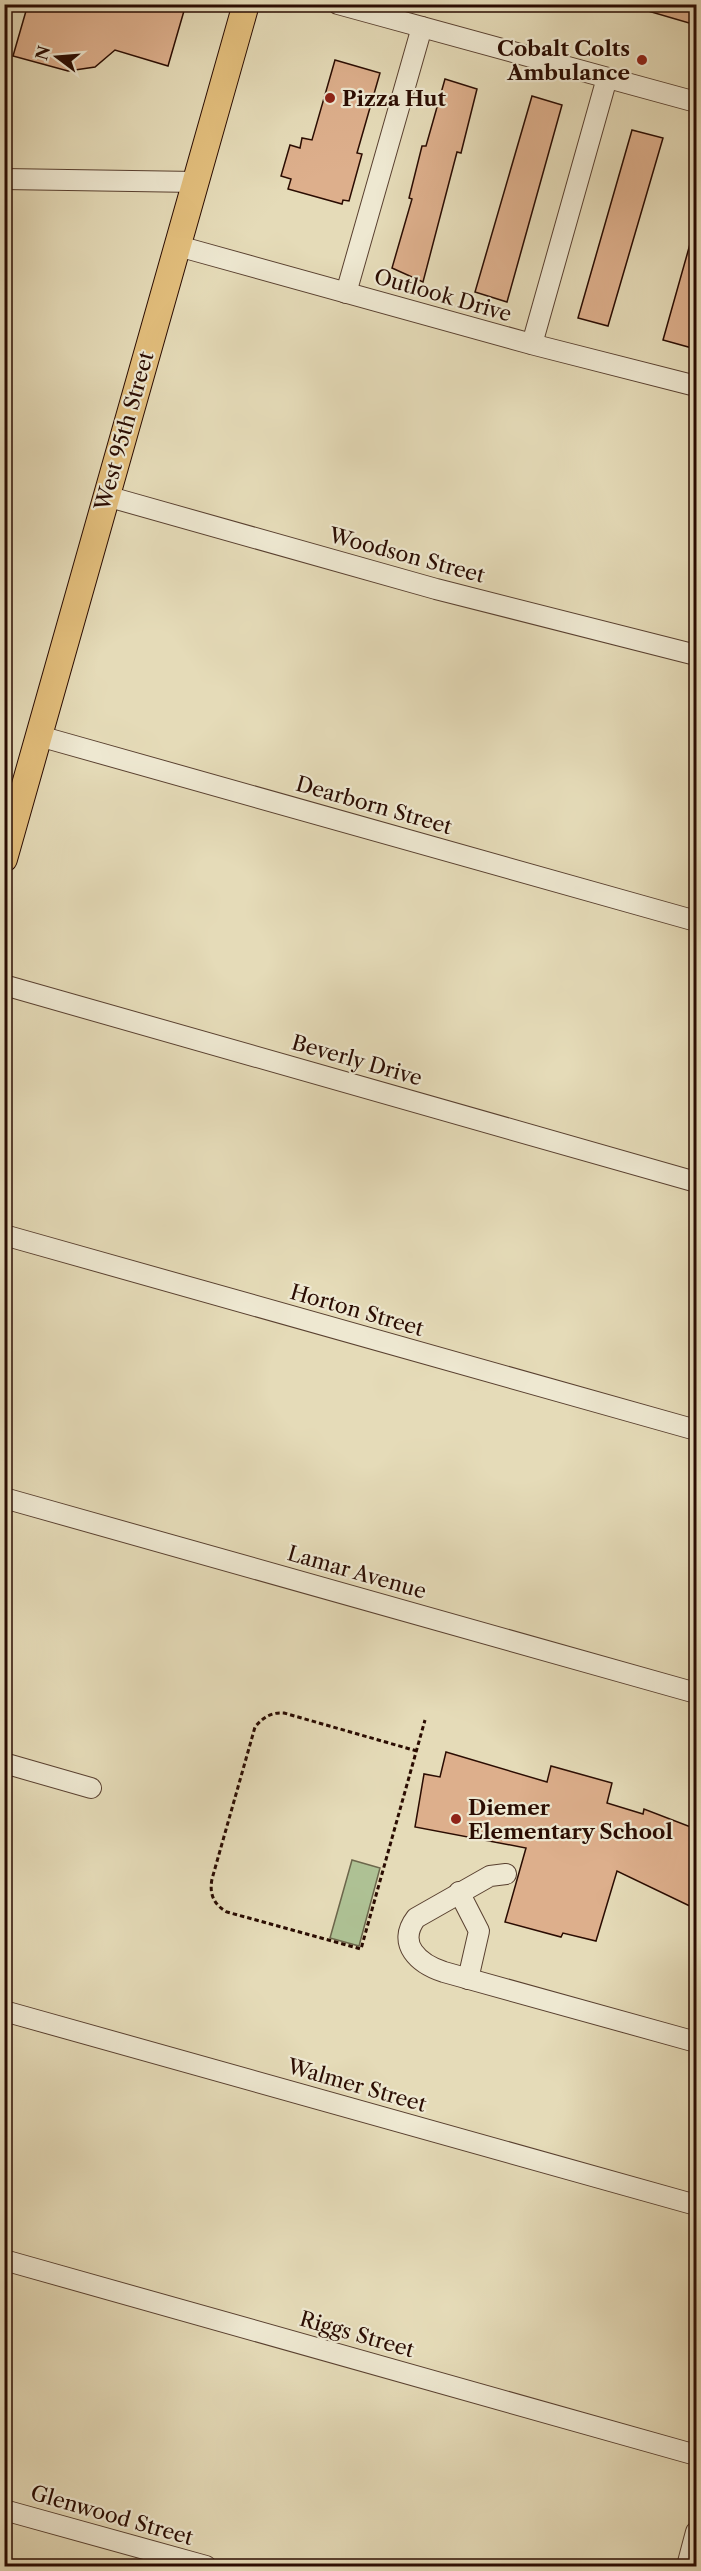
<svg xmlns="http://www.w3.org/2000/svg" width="701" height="2571" viewBox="0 0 701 2571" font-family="'Libre Caslon Text',serif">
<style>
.green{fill:#aec194;stroke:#6c664b;stroke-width:1.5}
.building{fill:#ddaf8c;stroke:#2a0c02;stroke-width:1.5}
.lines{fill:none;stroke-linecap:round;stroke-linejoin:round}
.minor-casing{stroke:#594030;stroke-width:22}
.major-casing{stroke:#2a0c02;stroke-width:28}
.path{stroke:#2a0c02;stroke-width:3;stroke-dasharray:4.5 3;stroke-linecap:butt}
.minor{stroke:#eee8d1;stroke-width:20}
.major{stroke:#e2be7c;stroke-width:26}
.poi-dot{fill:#8f2418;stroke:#eee8d1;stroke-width:2}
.labels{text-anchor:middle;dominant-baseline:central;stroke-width:4.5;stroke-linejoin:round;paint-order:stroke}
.poi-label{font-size:21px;font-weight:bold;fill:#2a0c02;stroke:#eee8d1;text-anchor:start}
.street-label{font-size:21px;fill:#2a0c02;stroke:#eee8d1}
</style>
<rect width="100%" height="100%" fill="#e5dbb8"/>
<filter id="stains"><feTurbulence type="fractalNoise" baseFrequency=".00333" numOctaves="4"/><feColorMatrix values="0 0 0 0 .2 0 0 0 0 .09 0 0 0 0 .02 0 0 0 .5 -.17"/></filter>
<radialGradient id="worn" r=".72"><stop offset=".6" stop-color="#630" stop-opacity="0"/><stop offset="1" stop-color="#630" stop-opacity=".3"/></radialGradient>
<path class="green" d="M352,1860L380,1868L359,1946L330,1938Z"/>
<g class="building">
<path d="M28,4H186L168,66L115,50L95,67L68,71L13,56Z"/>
<path d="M641,4H696V25L641,9Z"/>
<path d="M335,60L380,73L357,153L362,154L349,201L343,200L342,204L288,189L291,179L281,176L290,145L300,148L302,138L312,140Z"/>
<path d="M445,79L477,89L461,153L457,152L423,282L392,268L412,199L409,198L422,146H426Z"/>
<path d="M532,96L562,105L507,302L475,292Z"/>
<path d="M632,130L663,138L608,326L578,318Z"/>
<path d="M692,237L696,238V334L692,348L663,340Z"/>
<path d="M446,1752L547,1782L551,1766L612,1783L607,1803L643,1814L644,1809L696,1829V1909L617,1871L596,1941L563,1933L561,1937L505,1922L526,1848L415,1827L424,1774L440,1777Z"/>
</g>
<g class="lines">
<g class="minor-casing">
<g id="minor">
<path d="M338,4L696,102"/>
<path d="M4,179L196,182"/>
<path d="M178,246L535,345L696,386"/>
<path d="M346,293L422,27"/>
<path d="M532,344L607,78"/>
<path d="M106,496L436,589L696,655"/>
<path d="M39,736L696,921"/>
<path d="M4,985L696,1182"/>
<path d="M4,1235L696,1430"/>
<path d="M4,1498L696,1693"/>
<path d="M4,1763L91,1788"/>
<path d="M506,1874L490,1876L416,1918C396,1944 419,1964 444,1972L696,2042"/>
<path d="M459,1892L479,1931L468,1979"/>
<path d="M4,2011L696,2205"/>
<path d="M4,2260L696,2455"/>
<path d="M4,2510L206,2566"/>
<path d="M687,2566L696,2532"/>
</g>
</g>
<g class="major-casing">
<path id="major" d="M4,859L246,4"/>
</g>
<path class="path" d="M417,1751L284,1713C272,1712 263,1717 255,1727L212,1879C209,1894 214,1905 227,1912L361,1949L425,1720"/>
<use href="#minor" class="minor"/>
<use href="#major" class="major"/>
</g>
<g class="poi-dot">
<circle cx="642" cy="60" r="6"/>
<circle cx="330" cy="98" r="6"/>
<circle cx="456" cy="1819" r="6"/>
</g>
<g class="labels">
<g class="poi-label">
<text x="630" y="48" text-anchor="end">Cobalt Colts<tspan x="630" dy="24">Ambulance</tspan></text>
<text x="342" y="98">Pizza Hut</text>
<text x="468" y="1807">Diemer<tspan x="468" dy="24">Elementary School</tspan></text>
</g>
<g class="street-label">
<text transform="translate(443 295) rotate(16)">Outlook Drive</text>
<text transform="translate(124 431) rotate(-74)">West 95th Street</text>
<text transform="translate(407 555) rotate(15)">Woodson Street</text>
<text transform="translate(374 805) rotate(16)">Dearborn Street</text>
<text transform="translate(357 1060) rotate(16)">Beverly Drive</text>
<text transform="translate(357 1310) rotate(16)">Horton Street</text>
<text transform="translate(357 1572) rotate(16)">Lamar Avenue</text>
<text transform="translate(357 2085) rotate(16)">Walmer Street</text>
<text transform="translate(357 2334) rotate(16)">Riggs Street</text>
<text transform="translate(112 2515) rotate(16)">Glenwood Street</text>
</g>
</g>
<rect width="701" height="2571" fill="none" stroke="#e5dbb8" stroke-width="24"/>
<rect x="6" y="6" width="689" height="2559" fill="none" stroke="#2a0c02" stroke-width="3"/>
<rect x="12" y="12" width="677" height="2547" fill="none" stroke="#2a0c02" stroke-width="1.5"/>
<g transform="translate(57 57) rotate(286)" stroke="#eee8d1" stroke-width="4.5" paint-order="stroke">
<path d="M0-4.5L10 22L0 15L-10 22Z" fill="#2a0c02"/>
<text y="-9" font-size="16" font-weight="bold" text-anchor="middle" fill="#2a0c02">N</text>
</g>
<rect width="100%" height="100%" filter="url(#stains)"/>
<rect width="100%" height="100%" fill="url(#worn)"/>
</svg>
